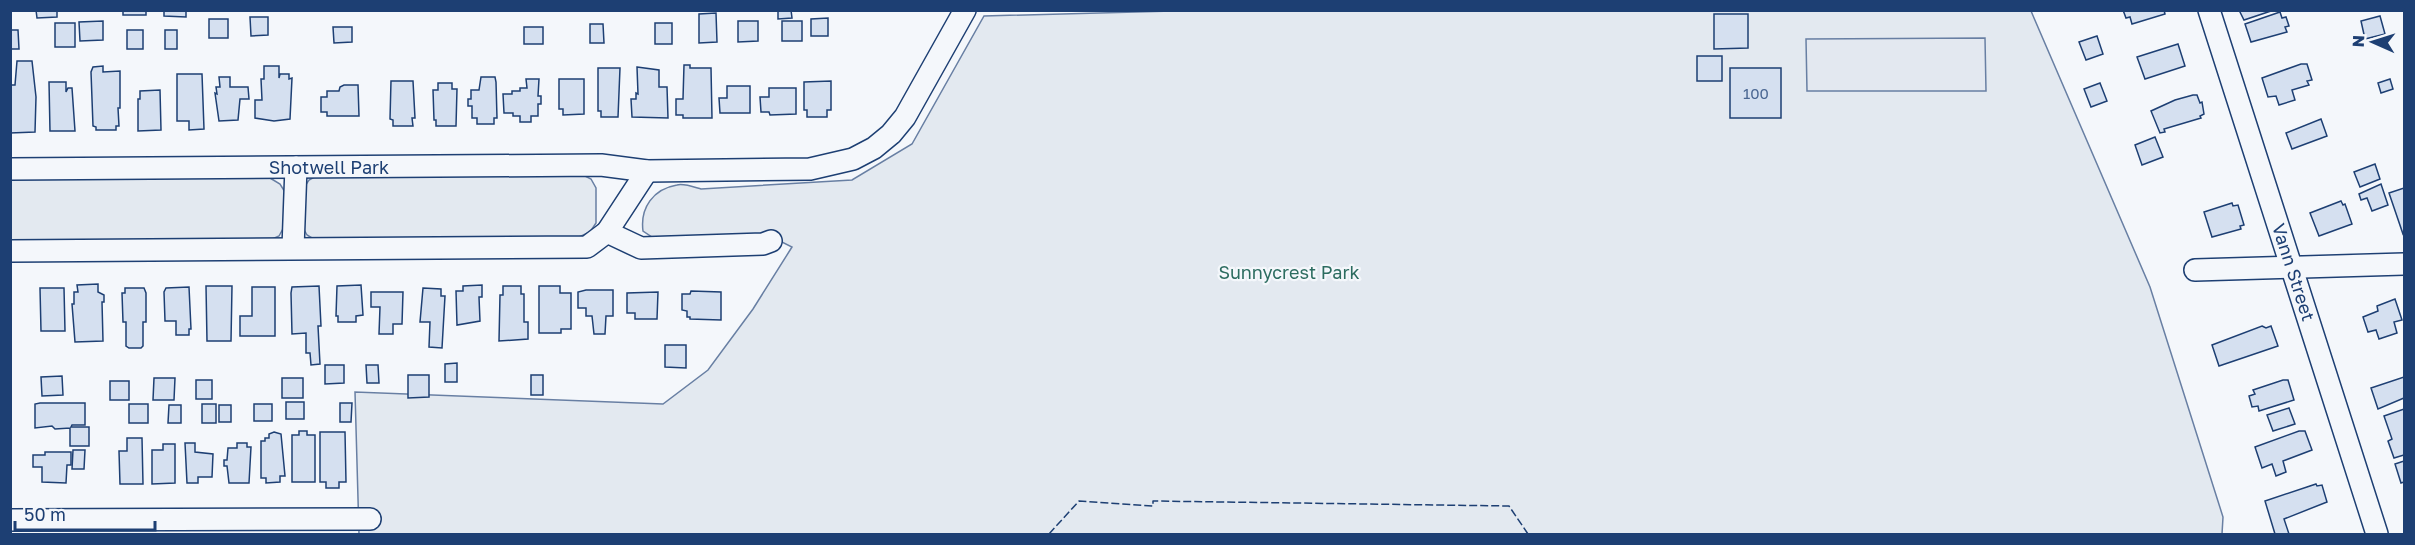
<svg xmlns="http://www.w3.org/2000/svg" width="2415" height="545" viewBox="0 0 2415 545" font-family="'Golos Text',sans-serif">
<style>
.green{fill:#e3e9f0;stroke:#687fa3;stroke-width:1.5}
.parking{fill:#e3e8f0;stroke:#687fa3;stroke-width:1.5}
.building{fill:#d5e0f0;stroke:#1d3f73;stroke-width:1.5}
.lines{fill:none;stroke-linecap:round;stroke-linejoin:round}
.minor-casing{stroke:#1d3f73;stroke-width:24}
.minor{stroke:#f4f7fb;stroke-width:21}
.fence{stroke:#1d3f73;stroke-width:1.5;stroke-dasharray:8 3;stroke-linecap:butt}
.labels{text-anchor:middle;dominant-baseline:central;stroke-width:4.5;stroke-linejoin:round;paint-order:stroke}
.number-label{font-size:15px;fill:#4b6792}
.street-label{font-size:18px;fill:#1d3f73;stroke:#f4f7fb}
.park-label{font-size:18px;fill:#2c6c60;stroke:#f4f7fb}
</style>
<rect width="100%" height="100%" fill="#f4f7fb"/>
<g class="green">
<path d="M1210,10L2031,11L2150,287L2223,517L2222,534H359L355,392L663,404L708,370L753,309L792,247L770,236L652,237L643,231C640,208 653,189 677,185C683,183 694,187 701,189L852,180L912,144L984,16Z"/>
<path d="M581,174L591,179L596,188V223L590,232L579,237L317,241L307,235L302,226L303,189L309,180L318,175Z"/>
<path d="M270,178L280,184L285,192L284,227L279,236L268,241L11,245L10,179Z"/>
</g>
<path class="parking" d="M1985,38L1986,91H1807L1806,39Z"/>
<g class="building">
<path d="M36,10H57V17L37,18Z"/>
<rect x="123" y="10" width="23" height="5"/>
<path d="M164,10H186V17L164,16Z"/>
<path d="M778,10H791L792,18L778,19Z"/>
<path d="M2123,10H2164L2165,14L2132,24L2130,17L2126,18Z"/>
<path d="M2239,10H2274L2244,20Z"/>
<path d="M2280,12L2282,18L2286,17L2289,26L2285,27L2287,32L2251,42L2245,24Z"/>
<path d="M716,13L717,42L699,43V14Z"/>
<path d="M1714,14H1748V48L1714,49Z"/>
<path d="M2380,16L2385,34L2365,39L2361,21Z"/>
<path d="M250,17H268V35L251,36Z"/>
<path d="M828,18V36H811V19Z"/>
<rect x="209" y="19" width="19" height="19"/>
<path d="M103,21V40L80,41L79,22Z"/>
<path d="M738,21H758V41L738,42Z"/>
<rect x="782" y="21" width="20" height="20"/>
<rect x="55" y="23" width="20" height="24"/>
<rect x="655" y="23" width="17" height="21"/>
<path d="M590,24H603L604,43H590Z"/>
<path d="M333,27H352V42L334,43Z"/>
<rect x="524" y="27" width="19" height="17"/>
<path d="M10,30H18L19,49H10Z"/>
<rect x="127" y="30" width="16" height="19"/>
<rect x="165" y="30" width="12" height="19"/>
<path d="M2097,36L2103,54L2086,60L2079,42Z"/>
<path d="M2178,44L2185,66L2145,79L2137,57Z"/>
<rect x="1697" y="56" width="25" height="25"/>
<path d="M17,61H32L36,97L35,132L10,133V85H15Z"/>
<path d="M2301,64H2307L2312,80L2307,81L2309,85L2292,90L2295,100L2279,105L2276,96L2268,97L2262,78Z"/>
<path d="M684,65H690V68H711L712,118H683V115H676V99H683Z"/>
<path d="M103,66V72L120,71V108H118L119,126H116V130H96V127L93,126L91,72L93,67Z"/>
<path d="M264,66H279V78L280,74H289V79L292,78L290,119L274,121L255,118V100H262L261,79H264Z"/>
<path d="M637,67L659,70V87H667L668,118L632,117L631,99H636V93L638,94Z"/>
<path d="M598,68H620L618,117H601V111H598Z"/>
<rect x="1730" y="68" width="51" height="50"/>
<path d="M177,74H202L204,129L189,130V121H177Z"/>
<path d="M219,77H230V87H248L249,99H240L238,120L219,121L215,93L217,94L216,87H220Z"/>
<path d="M481,77H495L496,82L497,118H494V124H477V118H472V106H468V99H471V90H479Z"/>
<path d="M526,79H539L538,96H541V104H538V116H531V122H520V116H513V113H504L503,94H512V91H520V88H527Z"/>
<path d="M559,79H584V114L563,115V109H559Z"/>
<path d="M2390,79L2393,89L2381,93L2378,83Z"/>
<path d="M391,81H413L415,118H412L413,126H393V120L390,119Z"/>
<path d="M831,81V110H827V117H807V110H804V82Z"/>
<path d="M49,82H66V92L68,88H72L75,131H50Z"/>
<path d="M438,83H452V89H457L456,126H436V120H434L433,90H438Z"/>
<path d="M2100,83L2107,101L2091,107L2084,89Z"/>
<path d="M344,85H358L359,116H327V112H321V97H327V91H339L340,87Z"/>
<path d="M727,86H750V113H720L719,98H727Z"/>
<path d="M769,88H796V114L770,115L769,112H761L760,97H769Z"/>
<path d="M160,90L161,130L138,131V99H140V91Z"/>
<path d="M2193,95H2197L2200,103L2202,102L2204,114L2200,116L2201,118L2164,129L2165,132L2160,133L2151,111L2175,100Z"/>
<path d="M2321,119L2327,136L2292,149L2286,133Z"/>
<path d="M2155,137L2163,157L2142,165L2135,145Z"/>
<path d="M2375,164L2380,179L2360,187L2354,172Z"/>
<path d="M2381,184L2388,205L2372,211L2367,198L2361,200L2359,194Z"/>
<path d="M2404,188V233L2403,234L2389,193Z"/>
<path d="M2341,201L2343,205L2345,204L2352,224L2319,236L2310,213Z"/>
<path d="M2232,203L2233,206L2238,205L2244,225L2240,226L2241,229L2212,237L2204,212Z"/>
<path d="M98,284V292L104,295V302H102L103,341L75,342L72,304H74V292H78L77,285Z"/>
<path d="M361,285L363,315L356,316V322H338V316H336L337,286Z"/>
<path d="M482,285V297H479L480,321L457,325L456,291H463V286Z"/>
<path d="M206,286H232L231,341H207Z"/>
<path d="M319,286L321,326H318L320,364L311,365L310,353H306V333L292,334L291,293L292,287Z"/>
<path d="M503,286H521V294H524V322H528V339L499,341L500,295H503Z"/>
<path d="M539,286H560V293H571V329H561V333H539Z"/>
<path d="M189,287L191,329H189V335H176V321H165L164,292L166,288Z"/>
<path d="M252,287H275V336H240V316H252Z"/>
<path d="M40,288H64L65,331H41Z"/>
<path d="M125,288H144L146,293V322H143V346L141,348H129L126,346V322H123L122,293H125Z"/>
<path d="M423,288L441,289V296H445L442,348L429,347L430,322H420Z"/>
<path d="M586,290H613V316H606L605,334H594L592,316H586V308H578V292Z"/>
<path d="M691,291L721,292V320L690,319V317H687V311L682,310V294H690Z"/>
<path d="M371,292H403L402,324H393V334H379L380,307H371Z"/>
<path d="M658,292L657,319H635V313H627V293Z"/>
<path d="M2395,299L2402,320L2394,322L2397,333L2379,339L2376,330L2368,332L2363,317L2378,311L2377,306Z"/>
<path d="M2262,326L2266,328L2271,326L2278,346L2219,366L2212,345Z"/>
<path d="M665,345H686V368L665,367Z"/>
<path d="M457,363V382H445V364Z"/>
<path d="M325,365H344V383L325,384Z"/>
<path d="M366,365H378L379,383H367Z"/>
<path d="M408,375H429V397L408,398Z"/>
<rect x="531" y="375" width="12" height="20"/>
<path d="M62,376L63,395L42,396L41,377Z"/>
<path d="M2404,377V398L2378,409L2371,388Z"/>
<path d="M154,378H175L174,400H153Z"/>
<rect x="282" y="378" width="21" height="20"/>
<rect x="196" y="380" width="16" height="19"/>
<path d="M2283,380H2288L2294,400L2259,411L2258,406L2252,407L2249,396L2255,394L2253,390Z"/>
<rect x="110" y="381" width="19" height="19"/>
<rect x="286" y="402" width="18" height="17"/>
<path d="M40,403H85V425H72L71,427H89V446H70V428L55,429L52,426L35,428V404Z"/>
<path d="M340,403H352L351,422H340Z"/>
<rect x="129" y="404" width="19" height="19"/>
<rect x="202" y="404" width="14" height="19"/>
<rect x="254" y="404" width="18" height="17"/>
<path d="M169,405H181V423H168Z"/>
<rect x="219" y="405" width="12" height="17"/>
<path d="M2289,408L2295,424L2273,431L2267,415Z"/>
<path d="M2404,409V455L2394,458L2388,441L2392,439L2384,416Z"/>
<path d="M299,431H307V435H315V482H292V435H299Z"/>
<path d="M2299,431H2305L2312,450L2283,461L2286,472L2276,476L2272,464L2262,468L2255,447Z"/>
<path d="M274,432L281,434L285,476H280V482L266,483V478H261V441H265V438H269V434Z"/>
<path d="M320,432H345L346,482H339V488H326V482H320Z"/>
<path d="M127,438H142L143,484H120L119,451H127Z"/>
<path d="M185,443H195V452L213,454L212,477H198V483H187Z"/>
<path d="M237,443H247V447H251L249,483H229L227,466H224V460H227L228,448H237Z"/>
<path d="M163,444H175V483L152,484V450H163Z"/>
<path d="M73,450H85L84,469H72Z"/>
<path d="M45,452H71V465H67L66,483L42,482V467H33V455H45Z"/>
<path d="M2404,461V482L2401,483L2395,464Z"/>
<path d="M2316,484L2317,486L2322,485L2327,502L2284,519L2289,534H2275L2265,501Z"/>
</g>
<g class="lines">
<g class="minor-casing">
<g id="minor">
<path d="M2209,10L2377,534"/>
<path d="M10,169L601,165L647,171L810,169L853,159L874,148L891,134L905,117L965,10"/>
<path d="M607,232L641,248L763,244L771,241"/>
<path d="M293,248L296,167"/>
<path d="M10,251L587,247L607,232L647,171"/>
<path d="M2195,270L2404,264"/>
<path d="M10,520L370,519"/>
</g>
</g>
<use href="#minor" class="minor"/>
<path class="fence" d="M1049,534L1079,501L1153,506V501L1509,506L1528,534"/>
</g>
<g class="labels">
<g class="number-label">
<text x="1756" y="93">100</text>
</g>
<g class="street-label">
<text x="329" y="167">Shotwell Park</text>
<text transform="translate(2294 272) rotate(72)">Vann Street</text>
</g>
<g class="park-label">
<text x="1289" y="272">Sunnycrest Park</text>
</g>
</g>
<rect width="2415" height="545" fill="none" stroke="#1d3f73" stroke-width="24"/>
<g transform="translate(2373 42) rotate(273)" stroke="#f4f7fb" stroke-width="4.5" paint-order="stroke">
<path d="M0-4.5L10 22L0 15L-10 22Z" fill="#1d3f73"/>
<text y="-9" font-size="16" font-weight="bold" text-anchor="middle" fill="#1d3f73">N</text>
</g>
<path d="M15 521v9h140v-9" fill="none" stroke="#1d3f73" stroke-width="3"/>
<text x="24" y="521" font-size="18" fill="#1d3f73" stroke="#f4f7fb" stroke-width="4.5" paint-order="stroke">50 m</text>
</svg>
